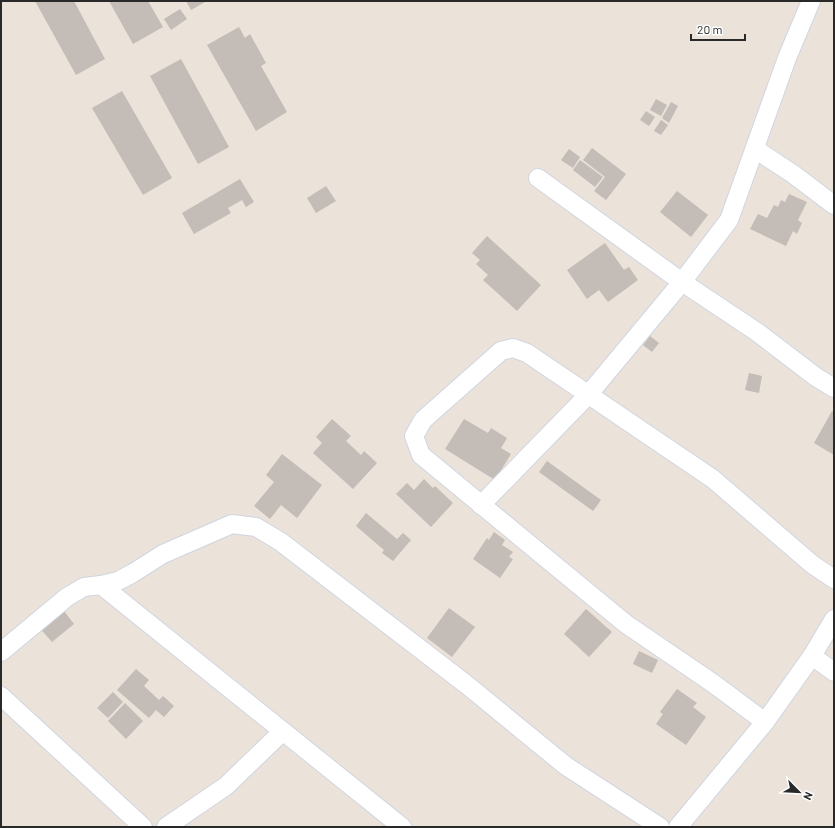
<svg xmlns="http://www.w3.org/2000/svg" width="835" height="828" viewBox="0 0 835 828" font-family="Barlow,sans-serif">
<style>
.building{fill:#c3bcb7}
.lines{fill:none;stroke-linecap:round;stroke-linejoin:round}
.minor-casing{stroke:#d0d5e1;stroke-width:20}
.minor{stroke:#fff;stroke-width:18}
</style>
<rect width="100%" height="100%" fill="#ebe2da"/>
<g class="building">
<path d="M35,1H74L105,59L76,75Z"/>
<path d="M109,1H148L163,27L133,44Z"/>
<path d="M186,1H207L191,10Z"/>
<path d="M180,9L187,19L171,30L164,19Z"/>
<path d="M239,27L245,38L250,34L266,63L261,66L287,112L256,131L207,45Z"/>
<path d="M181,59L229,147L198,164L150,76Z"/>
<path d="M122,91L172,178L143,195L92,108Z"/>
<path d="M656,99L667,105L661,116L650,110Z"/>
<path d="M671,102L678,106L669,123L662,118Z"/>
<path d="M646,111L655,117L649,126L640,120Z"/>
<path d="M661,120L668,125L661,135L654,131Z"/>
<path d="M592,148L626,174L606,200L594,191L605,177L583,160Z"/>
<path d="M569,149L580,157L573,168L561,160Z"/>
<path d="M580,160L603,177L595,187L573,170Z"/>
<path d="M240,179L254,202L246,207L242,200L228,208L231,213L194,234L182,213Z"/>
<path d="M326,186L336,201L316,213L307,198Z"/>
<path d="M677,191L708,215L691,237L660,212Z"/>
<path d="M789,194L807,202L798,220L802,223L797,234L793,231L786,246L750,229L758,214L767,218L774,205L778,207L781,200L785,202Z"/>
<path d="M487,236L541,285L517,311L483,280L488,275L476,264L480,260L472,253Z"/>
<path d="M605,243L624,270L629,267L638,280L608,302L599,290L587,299L567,270Z"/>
<path d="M650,336L659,343L652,352L643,345Z"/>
<path d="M749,373L762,376L759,393L745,390Z"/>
<path d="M832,411L834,412V455L814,443Z"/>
<path d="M332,419L351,436L346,441L361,455L364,451L377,463L353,489L313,453L322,443L316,437Z"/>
<path d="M464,419L488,433L491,428L507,438L501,448L511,454L495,480L445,449Z"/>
<path d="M282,454L322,485L297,518L281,505L270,519L254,506L274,482L266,475Z"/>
<path d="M547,461L601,500L593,511L539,472Z"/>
<path d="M424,479L433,488L435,486L453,503L431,527L396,494L407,483L414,490Z"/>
<path d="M366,513L397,539L403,533L411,540L393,561L382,553L384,550L356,526Z"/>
<path d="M494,532L505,540L502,545L513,552L509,557L513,559L500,578L473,559L487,538L489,540Z"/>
<path d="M61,607L74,624L52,642L38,626Z"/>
<path d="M449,608L475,627L452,657L427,638Z"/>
<path d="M586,609L612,632L589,657L564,634Z"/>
<path d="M639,651L658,660L652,673L633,664Z"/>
<path d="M136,669L149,680L144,686L159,700L163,696L174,706L164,717L156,710L149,718L117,690Z"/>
<path d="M677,689L697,703L693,707L706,717L686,745L656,724L663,714L660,712Z"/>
<path d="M113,692L123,702L108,718L97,708Z"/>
<path d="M125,703L143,721L126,739L108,721Z"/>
</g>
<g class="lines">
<g class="minor-casing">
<g id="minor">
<path d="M755,149L793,174L834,205"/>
<path d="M538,178L682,282L757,332L816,377L834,388"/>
<path d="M481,505L588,395L682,282L729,220L787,58L811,1"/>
<path d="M101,585L402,827"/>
<path d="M1,652L67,597L84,587L101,585L118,581L133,573L163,554L232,524L256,527L281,542L467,685L566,766L660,827"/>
<path d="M812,656L834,672"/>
<path d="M1,696L143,827"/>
<path d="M765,722L714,684L626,624L421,455L414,436L423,420L501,351L513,348L527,353L713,479L813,565L834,579"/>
<path d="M166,827L226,786L283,731"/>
<path d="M678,827L765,722L812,656L834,619"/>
</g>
</g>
<use href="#minor" class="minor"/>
</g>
<rect width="835" height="828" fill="none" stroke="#292929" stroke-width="4"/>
<g transform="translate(799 792) rotate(114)" stroke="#ffffff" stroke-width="3" paint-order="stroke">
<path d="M0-3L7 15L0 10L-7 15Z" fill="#292929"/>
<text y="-6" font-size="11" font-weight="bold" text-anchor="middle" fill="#292929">N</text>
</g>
<path d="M691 34v6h54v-6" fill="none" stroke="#292929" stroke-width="2"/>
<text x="697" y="34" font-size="12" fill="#292929" stroke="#ffffff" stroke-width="3" paint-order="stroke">20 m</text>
</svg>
